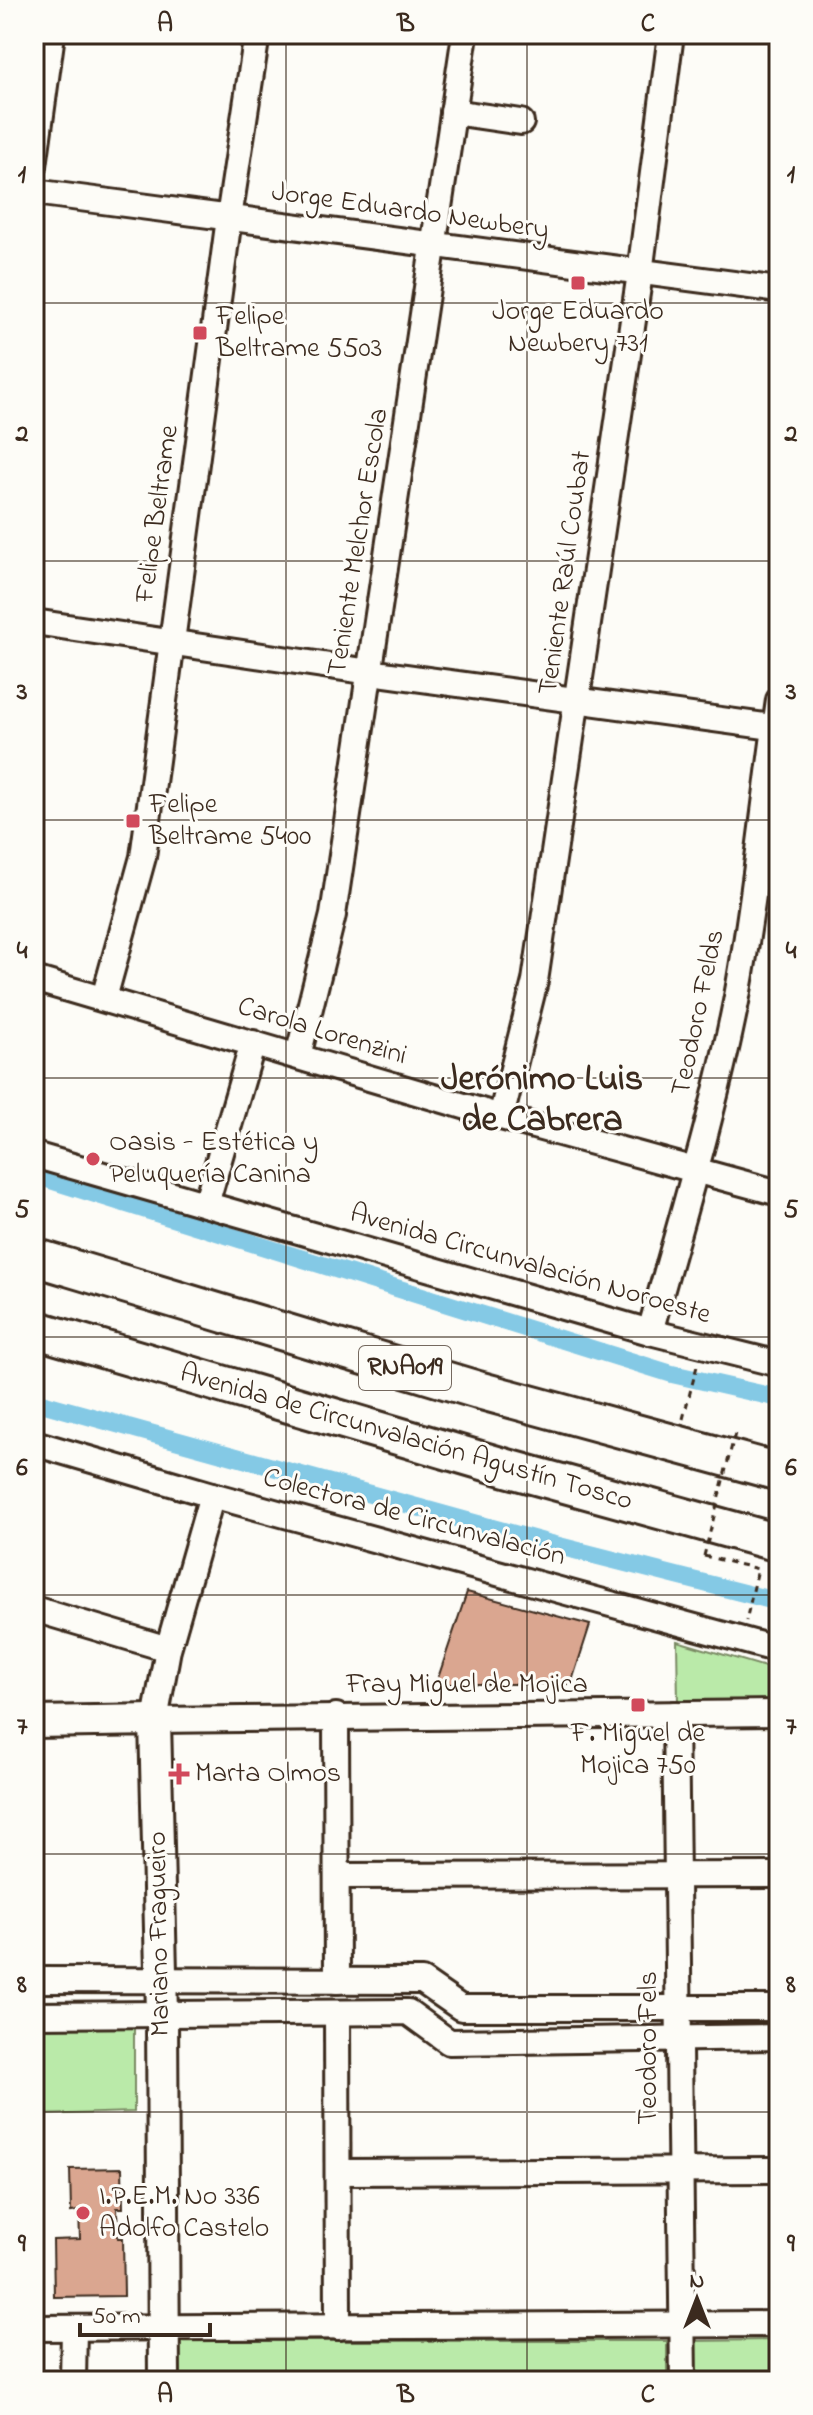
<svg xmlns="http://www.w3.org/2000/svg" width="813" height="2415" viewBox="0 0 813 2415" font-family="'Indie Flower',sans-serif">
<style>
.green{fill:#baeaa9;stroke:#7a8a64;stroke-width:2}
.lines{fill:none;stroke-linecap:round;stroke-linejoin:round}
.canal{stroke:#84c9e5;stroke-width:18}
.building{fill:#daa690;stroke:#3b2a1e;stroke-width:2}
.minor-casing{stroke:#3b2a1e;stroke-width:30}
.major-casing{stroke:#3b2a1e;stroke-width:36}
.highway-casing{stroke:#3b2a1e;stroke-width:42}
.path{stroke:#3b2a1e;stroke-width:3;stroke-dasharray:6 6;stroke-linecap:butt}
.minor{stroke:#fdfcf7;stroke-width:24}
.major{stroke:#fdfcf7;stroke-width:30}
.highway{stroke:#fdfcf7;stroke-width:36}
.path-bridge{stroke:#3b2a1e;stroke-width:3;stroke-dasharray:6 6;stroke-linecap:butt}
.grid{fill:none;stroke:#3b2a1e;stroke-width:2;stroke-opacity:0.55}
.poi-dot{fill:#d1495b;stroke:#fdfcf7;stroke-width:3}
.labels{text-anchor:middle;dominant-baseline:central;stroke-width:6;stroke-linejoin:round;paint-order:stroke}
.shield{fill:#fdfcf7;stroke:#75695f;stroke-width:2}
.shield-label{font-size:26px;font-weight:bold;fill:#3b2a1e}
.street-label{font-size:28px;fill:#3b2a1e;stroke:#fdfcf7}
.poi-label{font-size:28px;fill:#3b2a1e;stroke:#fdfcf7;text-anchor:start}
.district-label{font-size:36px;font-weight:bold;fill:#3b2a1e;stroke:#fdfcf7}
.neatline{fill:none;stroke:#3b2a1e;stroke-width:3}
.grid-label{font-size:26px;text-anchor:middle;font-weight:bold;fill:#3b2a1e}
</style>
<rect width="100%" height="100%" fill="#fdfcf7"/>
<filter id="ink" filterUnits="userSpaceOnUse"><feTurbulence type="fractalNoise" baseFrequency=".0125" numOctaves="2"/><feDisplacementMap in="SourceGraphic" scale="16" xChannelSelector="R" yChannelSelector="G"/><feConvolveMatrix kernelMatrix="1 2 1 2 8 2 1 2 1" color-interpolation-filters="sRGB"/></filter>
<g filter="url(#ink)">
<g class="green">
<path d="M677,1641L779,1671V1702L678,1704Z"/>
<path d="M134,2026V2112L34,2115V2028Z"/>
<path d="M779,2340V2381H690L689,2341Z"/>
<rect x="179" y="2341" width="488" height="40"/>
</g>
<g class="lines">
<g class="canal">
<path d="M34,1175L672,1374L779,1398"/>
<path d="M34,1401L547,1543L779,1602"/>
</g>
</g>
<g class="building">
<path d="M467,1592L590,1625L571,1684H436Z"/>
<path d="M122,2168L123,2208H117L118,2238H123L124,2296L54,2297L53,2240L80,2239L79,2211L71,2212L70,2169Z"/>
</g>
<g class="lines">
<g class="minor-casing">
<g id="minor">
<path d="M453,112L521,122"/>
<path d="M34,166L52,34"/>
<path d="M34,192L779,290"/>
<path d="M34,622L370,672L779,728"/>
<path d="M34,979L501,1117L779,1193"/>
<path d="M104,998L143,857L229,218L257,34"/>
<path d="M298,1056L333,915L465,34"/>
<path d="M501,1117L535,981L640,273L671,34"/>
<path d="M34,1155L650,1332L779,1364"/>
<path d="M206,1204L253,1043"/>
<path d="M650,1332C680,1223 714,1113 736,1002C755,902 764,801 779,700"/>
<path d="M34,1443L212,1495L779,1650"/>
<path d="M212,1495L168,1649L155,1720L779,1713"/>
<path d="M34,1609L168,1649"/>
<path d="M675,1714L683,2381"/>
<path d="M336,1716L337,1981"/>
<path d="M337,1876L779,1875"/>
<path d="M34,1980L422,1981L461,2008H779"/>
<path d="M337,2013L338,2327"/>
<path d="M34,2015L408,2012L449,2042L779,2037"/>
<path d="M338,2172L779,2170"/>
<path d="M34,2328L779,2324"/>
<path d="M73,2381L74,2328"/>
</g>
</g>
<g class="major-casing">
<path id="major" d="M34,1722L155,1720L162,2014L164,2381"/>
</g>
<g class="highway-casing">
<g id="highway">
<path d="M34,1257L478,1390L779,1472"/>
<path d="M34,1329L507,1468L779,1543"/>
</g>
</g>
<g class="path">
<path d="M683,1419L697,1366"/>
<path d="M704,1556L758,1569L746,1621"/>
</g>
<use href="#minor" class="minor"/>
<use href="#major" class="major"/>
<use href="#highway" class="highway"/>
<path class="path-bridge" d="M704,1556L735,1433"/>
</g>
</g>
<path class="grid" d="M286,34V2381M527,34V2381M34,303H779M34,561H779M34,820H779M34,1078H779M34,1337H779M34,1595H779M34,1854H779M34,2112H779"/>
<g class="poi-dot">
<rect x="570" y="275" width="16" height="16" rx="4"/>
<rect x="192" y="325" width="16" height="16" rx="4"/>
<rect x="125" y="813" width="16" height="16" rx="4"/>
<circle cx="93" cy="1159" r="8"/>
<rect x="630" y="1697" width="16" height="16" rx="4"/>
<path d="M175 1762h8v8h8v8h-8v8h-8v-8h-8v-8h8z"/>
<circle cx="83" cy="2213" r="8"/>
</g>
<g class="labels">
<rect class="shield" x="359" y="1346" width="92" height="44" rx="6"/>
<g class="shield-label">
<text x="405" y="1368">RNA019</text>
</g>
<g class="street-label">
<text transform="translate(410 212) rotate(8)">Jorge Eduardo Newbery</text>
<text transform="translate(158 514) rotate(-82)">Felipe Beltrame</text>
<text transform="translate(359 542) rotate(-81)">Teniente Melchor Escola</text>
<text transform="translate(566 573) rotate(-82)">Teniente Raúl Coubat</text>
<text transform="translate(699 1013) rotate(-78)">Teodoro Felds</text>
<text transform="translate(322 1032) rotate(17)">Carola Lorenzini</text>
<text transform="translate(530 1265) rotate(16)">Avenida Circunvalación Noroeste</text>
<text transform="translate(406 1438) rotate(16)">Avenida de Circunvalación Agustín Tosco</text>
<text transform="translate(414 1518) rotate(15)">Colectora de Circunvalación</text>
<text x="467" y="1685">Fray Miguel de Mojica</text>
<text transform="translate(160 1934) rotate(-91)">Mariano Fragueiro</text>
<text transform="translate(649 2048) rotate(-90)">Teodoro Fels</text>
</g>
<g class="poi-label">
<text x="578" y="312" text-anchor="middle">Jorge Eduardo<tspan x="578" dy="32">Newbery 731</tspan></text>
<text x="216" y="317">Felipe<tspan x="216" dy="32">Beltrame 5503</tspan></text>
<text x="149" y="805">Felipe<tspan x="149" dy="32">Beltrame 5400</tspan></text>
<text x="109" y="1143">Oasis - Estética y<tspan x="109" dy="32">Peluquería Canina</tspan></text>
<text x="638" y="1734" text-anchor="middle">F. Miguel de<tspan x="638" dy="32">Mojica 750</tspan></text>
<text x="195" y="1774">Marta Olmos</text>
<text x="99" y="2197">I.P.E.M. No 336<tspan x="99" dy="32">Adolfo Castelo</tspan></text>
</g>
<g class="district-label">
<text x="542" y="1080">Jerónimo Luis<tspan x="542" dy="41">de Cabrera</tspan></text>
</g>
</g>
<rect width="813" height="2415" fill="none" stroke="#fdfcf7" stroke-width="88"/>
<g transform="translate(697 2299)" stroke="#fdfcf7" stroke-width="6" paint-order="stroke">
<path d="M0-6L14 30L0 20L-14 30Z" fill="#3b2a1e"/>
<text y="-12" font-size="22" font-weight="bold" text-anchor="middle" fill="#3b2a1e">N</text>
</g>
<path d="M80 2323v12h130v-12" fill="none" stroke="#3b2a1e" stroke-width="4"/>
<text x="92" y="2323" font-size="24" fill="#3b2a1e" stroke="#fdfcf7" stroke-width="6" paint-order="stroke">50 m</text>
<rect x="44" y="44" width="725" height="2327" class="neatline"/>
<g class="grid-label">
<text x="165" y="31">A</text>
<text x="406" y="31">B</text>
<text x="648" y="31">C</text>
<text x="22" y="182">1</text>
<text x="791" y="182">1</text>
<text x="22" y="441">2</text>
<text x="791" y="441">2</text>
<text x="22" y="699">3</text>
<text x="791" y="699">3</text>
<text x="22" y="958">4</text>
<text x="791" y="958">4</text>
<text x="22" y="1217">5</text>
<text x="791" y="1217">5</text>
<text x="22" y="1475">6</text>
<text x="791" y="1475">6</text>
<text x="22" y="1734">7</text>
<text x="791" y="1734">7</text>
<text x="22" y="1992">8</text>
<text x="791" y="1992">8</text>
<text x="22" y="2251">9</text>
<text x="791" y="2251">9</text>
<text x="165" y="2402">A</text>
<text x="406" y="2402">B</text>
<text x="648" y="2402">C</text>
</g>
</svg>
